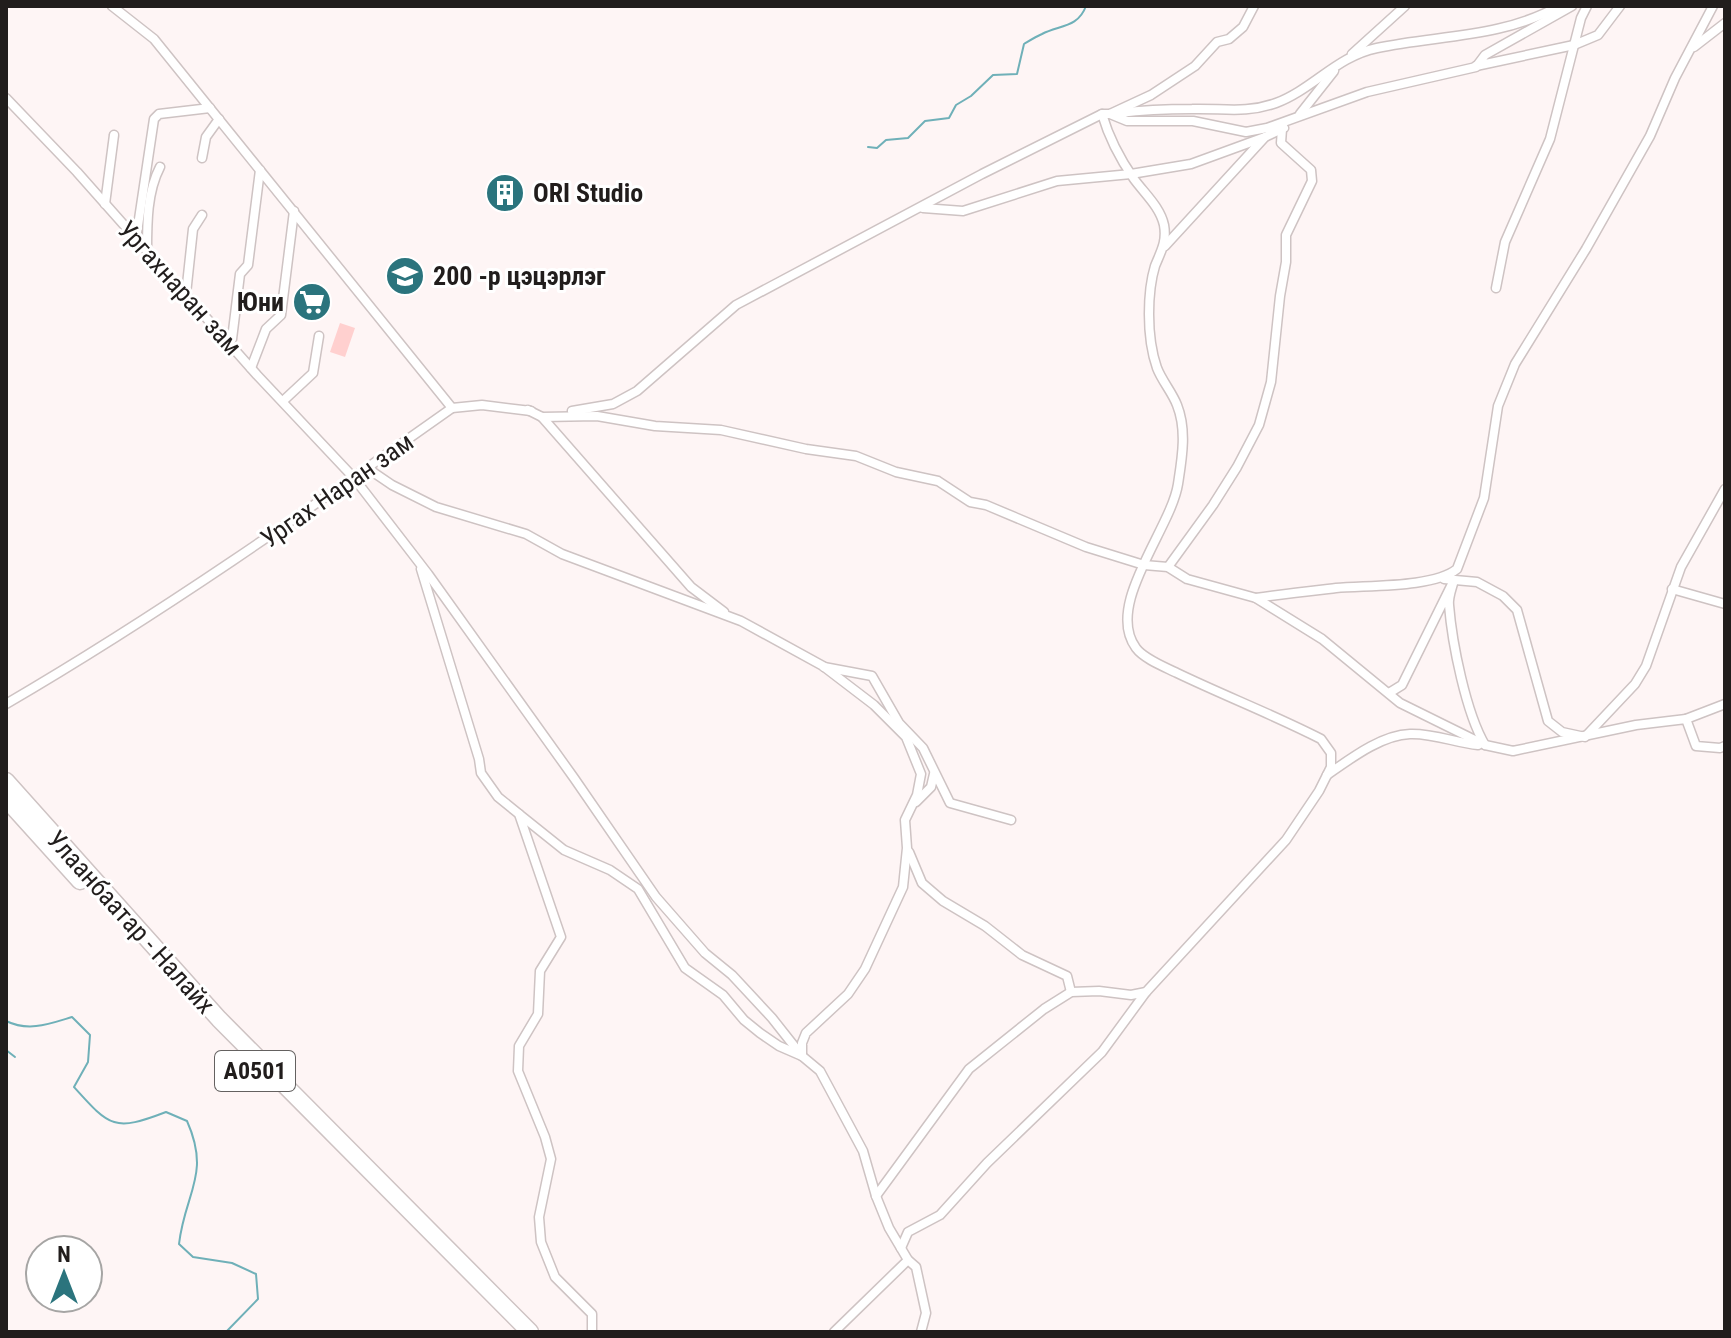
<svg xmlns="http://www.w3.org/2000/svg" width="1731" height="1338" viewBox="0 0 1731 1338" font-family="'Roboto Condensed',sans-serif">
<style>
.green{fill:#ffd0cf}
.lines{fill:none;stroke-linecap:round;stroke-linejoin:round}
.stream{stroke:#6fb0b8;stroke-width:2}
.street-casing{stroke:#cec3c3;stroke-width:11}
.highway-casing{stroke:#cec3c3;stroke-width:19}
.street{stroke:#fff;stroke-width:8}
.highway{stroke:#fff;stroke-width:16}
.labels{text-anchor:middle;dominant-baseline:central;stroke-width:6;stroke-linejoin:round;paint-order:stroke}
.shield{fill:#fff;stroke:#646160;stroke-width:2}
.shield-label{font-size:24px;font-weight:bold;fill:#211d1c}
.poi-label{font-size:26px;font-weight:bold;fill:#211d1c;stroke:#fff;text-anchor:start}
.street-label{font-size:26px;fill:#211d1c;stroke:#fff}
</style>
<rect width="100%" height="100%" fill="#fef5f5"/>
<path class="green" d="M340,323L355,328L345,357L330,352Z"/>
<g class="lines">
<g class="stream">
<path d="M868,147L877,148L886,140L908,138L925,121L949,118L956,105L971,96L993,75L1017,74L1024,44C1029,41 1035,37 1042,34C1059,25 1078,28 1086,6"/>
<path d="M6,1021C29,1032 49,1024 72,1017L90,1035L88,1062L74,1087C110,1127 114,1132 166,1112L187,1121C211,1175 185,1192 179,1244L193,1257L232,1263L256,1274L258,1299L226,1332"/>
<path d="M6,1050L15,1057"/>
</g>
<g class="street-casing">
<g id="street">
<path d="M1694,47L1725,23"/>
<path d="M1352,54L1405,6"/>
<path d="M1476,66L1574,45L1598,35L1620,6"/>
<path d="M6,98L77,172L257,375L354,478L428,574L574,778L656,897L705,953L732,975L772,1018L802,1056L820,1071L863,1151L876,1196L889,1228L908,1260L916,1267L926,1313L921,1332"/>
<path d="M1119,113C1143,110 1168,109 1192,109C1223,108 1245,114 1276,103C1313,89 1337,56 1377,48C1439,35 1502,38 1559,6"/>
<path d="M1110,114L1127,121H1193L1246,132L1267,128L1367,92L1476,67L1485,55L1572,6"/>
<path d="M1300,114L1334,71"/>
<path d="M202,158L206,137L219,119"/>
<path d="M105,204L114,135"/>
<path d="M923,208L963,211L1057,181L1131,174L1191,164L1265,137"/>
<path d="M136,239L154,119L159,114L210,108"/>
<path d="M1165,246L1265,137L1284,128"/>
<path d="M147,251C147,223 147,192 160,167"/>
<path d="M1496,288L1505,242L1550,139L1581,18L1587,6"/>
<path d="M186,294L193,229L202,215"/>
<path d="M229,343L232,339L240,274L248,265L260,170"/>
<path d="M251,368L266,329L281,315L294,211"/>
<path d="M283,401L313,373L319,336"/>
<path d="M452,408L482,405L531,411"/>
<path d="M528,410L542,417L597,416L655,426L721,430L806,449L856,456L896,472L938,481L970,502L986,505L1086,547L1144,565L1168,567L1187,579L1256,598L1322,639L1400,703L1485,745L1513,751L1636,725L1686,719L1696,746L1720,748L1725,746"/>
<path d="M572,411L613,404L637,391L736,305L982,174L1102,114H1110L1151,95L1195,66L1217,42L1229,39L1243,27L1254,6"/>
<path d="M542,417L691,587L724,612"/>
<path d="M367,468L392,485L436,507L526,534L562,554L741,621L823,666L874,705L906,737L921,774L917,795L905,820L907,848L903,887L865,969L848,994L806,1033L802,1043V1056L779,1046L760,1033L744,1020L723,995L685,968L638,889L610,870L564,850L519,814"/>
<path d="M1168,567L1213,505L1237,467L1259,425L1271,382L1280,296L1286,262V235L1312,181L1311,170L1281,143L1282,129"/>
<path d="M421,569L479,759L481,773L498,797L519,814L561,937L540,971L538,1014L519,1046L518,1071L545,1137L551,1159L539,1217L541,1242L555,1277L592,1314V1332"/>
<path d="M1444,579L1477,582L1503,596L1517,610L1548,721L1562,732L1585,737L1635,684L1646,666L1681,567L1725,489"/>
<path d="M1672,589L1725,604"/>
<path d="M1256,598C1283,594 1310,591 1336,588C1368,585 1433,588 1457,569L1484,498L1498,406L1515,364L1586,249L1650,136L1675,78L1713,6"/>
<path d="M824,667L872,676L899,723L923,748L950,803L1011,820"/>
<path d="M1389,693L1402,685L1454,580C1452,588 1448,597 1449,605C1452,643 1466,713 1485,745"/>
<path d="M6,704C162,613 305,512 452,408L154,39L112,6"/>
<path d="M1686,719L1725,704"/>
<path d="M1327,775C1350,759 1381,735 1410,734C1433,733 1456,743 1478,745"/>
<path d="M916,802L931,787L934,774"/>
<path d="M909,852L922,883L943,901L985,926L1022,955L1067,976L1071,992"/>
<path d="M876,1196L969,1069L1044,1009L1071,992L1099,991L1131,995L1146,992L1286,840L1319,791L1331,767V753L1321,739C1274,715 1225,696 1177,673C1165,667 1144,659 1136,648C1104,605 1171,529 1178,484C1182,458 1187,430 1177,405C1172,392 1162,381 1157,368C1151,351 1149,331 1149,314C1149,299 1151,279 1155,266C1161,251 1167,242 1164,225C1160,207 1145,194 1134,179C1120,159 1109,138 1102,114"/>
<path d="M901,1248L908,1232L940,1215L987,1163L1102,1052L1146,992"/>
<path d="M834,1332L908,1260"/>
</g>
</g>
<g class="highway-casing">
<g id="highway">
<path d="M6,781L219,1019L530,1332"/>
<path d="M6,799L80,881"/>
</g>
</g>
<use href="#street" class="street"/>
<use href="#highway" class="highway"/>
</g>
<defs>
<g id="building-disc" transform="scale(2)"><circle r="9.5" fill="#2b747d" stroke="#fff"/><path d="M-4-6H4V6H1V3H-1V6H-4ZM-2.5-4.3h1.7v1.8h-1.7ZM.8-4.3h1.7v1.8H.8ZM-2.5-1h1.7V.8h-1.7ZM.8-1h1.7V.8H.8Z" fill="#fff"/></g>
<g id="school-disc" transform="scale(2)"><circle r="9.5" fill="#2b747d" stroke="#fff"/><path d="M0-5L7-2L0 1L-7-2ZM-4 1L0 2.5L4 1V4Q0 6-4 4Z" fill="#fff"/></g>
<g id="supermarket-disc" transform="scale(2)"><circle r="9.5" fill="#2b747d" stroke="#fff"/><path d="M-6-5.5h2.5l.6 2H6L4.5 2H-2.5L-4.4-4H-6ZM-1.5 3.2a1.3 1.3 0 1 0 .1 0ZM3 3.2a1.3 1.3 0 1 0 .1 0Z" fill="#fff"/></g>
</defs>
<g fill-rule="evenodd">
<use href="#building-disc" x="505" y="193"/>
<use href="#school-disc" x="405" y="276"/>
<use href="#supermarket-disc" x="312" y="302"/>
</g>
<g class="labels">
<rect class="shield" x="215" y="1051" width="80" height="40" rx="6"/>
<g class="shield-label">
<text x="255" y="1071">A0501</text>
</g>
<g class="poi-label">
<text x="533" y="193">ORI Studio</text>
<text x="433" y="276">200 -р цэцэрлэг</text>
<text x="284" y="302" text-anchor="end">Юни</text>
</g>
<g class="street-label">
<text transform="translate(180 288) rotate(48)">Ургахнаран зам</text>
<text transform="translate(337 490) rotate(-35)">Ургах Наран зам</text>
<text transform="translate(131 922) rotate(48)">Улаанбаатар - Налайх</text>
</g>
</g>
<rect width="1731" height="1338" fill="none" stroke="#211d1c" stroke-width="16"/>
<g transform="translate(64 1274)"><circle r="38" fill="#ffffff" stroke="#a6a5a4" stroke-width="2"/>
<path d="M0-6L14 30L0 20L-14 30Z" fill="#2b747d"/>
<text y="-12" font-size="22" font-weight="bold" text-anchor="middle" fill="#211d1c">N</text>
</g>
</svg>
